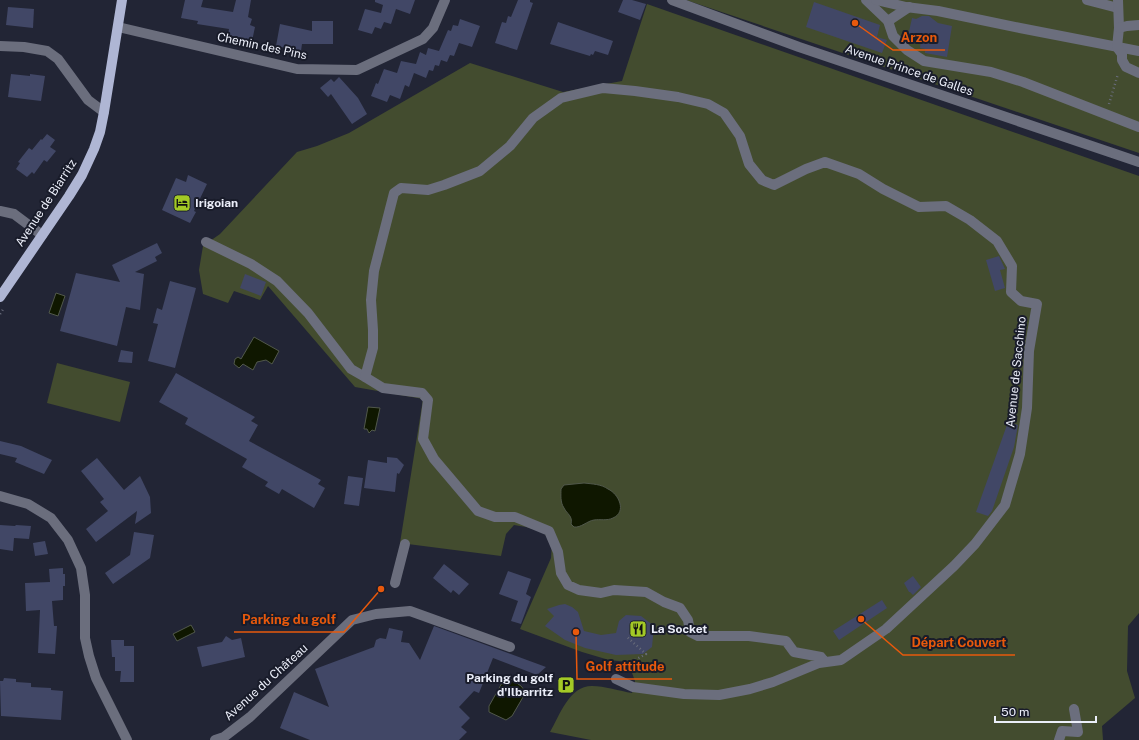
<svg xmlns="http://www.w3.org/2000/svg" width="1139" height="740" viewBox="0 0 1139 740" font-family="'Public Sans',sans-serif">
<style>
.green{fill:#434c2f}
.water{fill:#0f1700;stroke:#51584b}
.building{fill:#414766}
.lines{fill:none;stroke-linecap:round;stroke-linejoin:round}
.path{stroke:#696c7b;stroke-width:2.5;stroke-dasharray:1 3;stroke-linecap:butt}
.minor{stroke:#6b6e7d;stroke-width:10}
.major{stroke:#afb6d4;stroke-width:10}
.labels{text-anchor:middle;dominant-baseline:central;stroke-width:4;stroke-linejoin:round;paint-order:stroke}
.street-label{font-size:12px;fill:#ebeef9;stroke:#191c2a}
.poi-label{font-size:12px;font-weight:bold;fill:#ebeef9;stroke:#191c2a;text-anchor:start}
.leader{fill:none;stroke:#e8590c;stroke-width:1.5}
.callout-dot{fill:#e8590c;stroke:#191c2a;stroke-width:1.5}
.callout-label{font-size:13px;text-anchor:middle;font-weight:bold;fill:#e8590c;stroke:#191c2a;stroke-width:4;stroke-linejoin:round;paint-order:stroke}
</style>
<rect width="100%" height="100%" fill="#222535"/>
<g class="green">
<path d="M686,0H1139V153Z"/>
<path d="M647,4L1139,176V613L1128,626L1127,671L1135,698L1102,726L1103,740H591L550,732C560,715 569,686 592,686C604,686 620,691 632,693L635,681L628,662L609,660L582,652L520,629L551,558L552,543L543,532L526,527L514,525L506,534L501,556L400,543L423,399L355,387L268,286L260,300L234,291L228,303L203,294L199,270L203,246L220,234L297,152L317,146L349,133L470,63L563,92L622,81Z"/>
<path d="M57,363L130,382L120,422L47,403Z"/>
</g>
<g class="water">
<path d="M56,293L65,296L58,316L49,313Z"/>
<path d="M254,337L279,351L272,364L266,360L257,362L253,370L243,364L239,368L234,364L235,359L238,357L241,359Z"/>
<path d="M368,407L380,408L375,431L372,430L369,433L367,429H364Z"/>
<path d="M584,483C592,484 601,484 608,489C619,494 627,512 613,518C607,521 600,519 594,520C587,521 581,528 574,527L571,524C573,516 567,514 564,508C560,502 561,495 561,489L564,485Z"/>
<path d="M191,625L195,632L177,641L173,634Z"/>
<path d="M511,679L521,686L526,692L512,716L506,720L489,712V706L502,683Z"/>
</g>
<g class="building">
<path d="M185,0H203L201,7L233,12L236,0H251L248,17L252,19L250,25L255,27L252,41L228,35L229,29L197,24L198,21L181,18Z"/>
<path d="M375,0H415L410,14L396,9L391,24L384,22L381,29L375,27L372,34L358,30L365,9L381,13L383,5L375,2Z"/>
<path d="M518,0H530V2L533,3L517,50L495,43L502,22L506,23L508,16L511,17Z"/>
<path d="M623,0H632L646,4L640,20L618,12Z"/>
<path d="M814,2L880,25L877,37L887,40L882,53L806,27Z"/>
<path d="M8,7L34,9L33,28L6,25Z"/>
<path d="M922,16H929L938,23L952,26L947,57L925,53V49L920,48L921,39L908,36L912,18L916,19Z"/>
<path d="M460,19L480,26L472,47L459,43L454,56L450,55L447,62L441,60L439,66L435,65L433,71L429,70L426,78L414,73L409,87L405,85L400,99L390,95L387,102L371,96L376,83L378,84L384,69L397,73L401,61L416,64L420,52L426,55L428,48L439,51L448,30L451,31L453,25L458,26Z"/>
<path d="M312,21H333V44H302L301,51L276,46L280,24L312,31Z"/>
<path d="M558,22L613,41L608,55L595,51L593,55L591,54L590,56L550,44Z"/>
<path d="M11,74L30,76V74L45,76L41,101L8,97Z"/>
<path d="M339,77L358,98L367,114L352,124L331,94L328,97L320,88L331,79L334,82Z"/>
<path d="M47,134L55,140L50,147L56,151L47,162L44,160L34,174L32,172L27,177L16,169L20,163L18,162L29,148L32,150L41,139L42,140Z"/>
<path d="M188,175L207,184L194,211L196,212L190,223L162,210L176,178L186,182Z"/>
<path d="M157,243L162,253L155,257L157,261L135,272L144,274L140,310L126,307L117,346L60,331L76,273L120,282L112,265Z"/>
<path d="M999,256L1005,269L1000,270L1005,288L995,291L986,260Z"/>
<path d="M245,274L266,282L261,296L240,288Z"/>
<path d="M170,281L196,288L175,368L148,361L158,324L153,323L157,308L162,310Z"/>
<path d="M121,350L133,352L132,363L118,362Z"/>
<path d="M176,373L255,417L251,421L258,425L249,441L321,480L318,484L325,488L314,508L282,489L279,494L265,486L268,482L242,467L247,459L185,424L188,418L159,402Z"/>
<path d="M1008,422L1018,425L1014,447L992,511L988,516L976,512Z"/>
<path d="M0,441L21,446L52,460L44,474L15,462L17,458L0,454Z"/>
<path d="M387,457L397,458L404,465L399,474L397,473L395,492L364,488L368,460L387,463Z"/>
<path d="M97,458L124,490L140,476L150,497L151,513L135,524L137,511L96,542L86,529L108,511L100,502L104,499L81,471Z"/>
<path d="M348,476L363,478L359,506L344,504Z"/>
<path d="M0,525L15,526L16,525L31,526L29,539L14,538L13,551L0,549Z"/>
<path d="M134,532L154,535L150,558L113,584L105,573L130,555Z"/>
<path d="M45,541L48,554L35,556L33,543Z"/>
<path d="M444,564L469,584L459,595L453,590L451,593L433,578Z"/>
<path d="M63,568V574H65V586H63V600L52,601L54,626H57L55,654L38,653L40,610L26,611L25,583L50,582L49,569Z"/>
<path d="M508,571L531,579L526,594L531,597L521,624L511,621L518,601L499,594Z"/>
<path d="M913,576L921,587L913,595L910,592H909L904,583Z"/>
<path d="M882,600L887,608L839,640L833,631Z"/>
<path d="M565,604L572,607L578,612L584,631L601,635L616,633L619,621L626,615L641,616L654,626L652,647L643,654L616,655L585,648L565,640L545,626L554,616L547,609L559,605Z"/>
<path d="M434,626L546,667L537,675L493,658L479,693L474,691L459,707L470,718L461,727L467,732L459,740H310L280,728L294,692L329,707L315,669L374,647L376,640L380,638L386,639L389,628L403,631L401,642L409,643L420,660Z"/>
<path d="M226,636L232,640L241,638L245,657L202,667L197,647L222,642Z"/>
<path d="M111,640H124V646H134V682H120L121,671H115V657H112Z"/>
<path d="M4,678L16,679V682L31,683V687L51,688V690L63,691L61,720L1,716L0,681H3Z"/>
</g>
<g class="lines">
<g class="path">
<path d="M1109,104L1118,74"/>
<path d="M0,314L4,308"/>
<path d="M623,670L626,665L646,654L627,637"/>
</g>
<g class="minor">
<path d="M672,0L799,47L1139,162"/>
<path d="M866,0L888,21L893,36L907,50L924,61L991,72L1023,82L1139,127"/>
<path d="M876,0L906,7L938,11L1020,28L1139,51"/>
<path d="M1087,0L1118,8"/>
<path d="M1118,0L1119,28L1117,47L1122,54V60L1126,67L1139,73"/>
<path d="M888,21L909,7"/>
<path d="M118,27L297,69L357,70L423,39L433,28L445,0"/>
<path d="M1119,28L1127,26L1139,25"/>
<path d="M0,46L24,47L47,51L58,59L88,100L104,112"/>
<path d="M0,211L14,214L42,235"/>
<path d="M206,242L251,264L277,281L308,313L351,369L365,377"/>
<path d="M0,496L28,504L51,518L68,540L81,568L85,595V638L89,656L96,678L127,740"/>
<path d="M395,583L405,544"/>
<path d="M616,679L633,687L684,694L719,695L750,689L773,682L819,663L841,660L886,629L954,566L975,544L1005,505L1020,454L1027,408L1029,351L1037,304L1021,301L1011,292L1012,266L997,241L970,220L946,206L919,207L883,189L859,174L825,162L806,169L774,185L762,180L749,164L740,136L724,113L708,104L678,97L635,91L603,88L561,98L533,118L510,146L480,171L444,185L428,190L401,188L394,193L374,271L371,300L373,330V348L365,377L383,388L422,393L428,400L423,439L434,459L478,511L495,517H515L549,531L558,552L561,573L568,585L579,590L601,593L614,590L646,592L664,602L680,608L688,620L690,632L698,636H749L786,641L794,652L821,657L825,662"/>
<path d="M215,740L224,737L250,717L352,620L376,614L410,611L510,647"/>
<path d="M1059,740L1062,731L1078,732L1074,709"/>
</g>
<path class="major" d="M0,297L69,196L82,175L94,149L100,132L104,112L122,0"/>
</g>
<defs>
<g id="hotel-square" transform="scale(0.9)"><rect x="-9" y="-9" width="18" height="18" rx="4" fill="#a3c926" stroke="#191c2a"/><path d="M-6-4.5h1.5V1H6V5H4.5V3h-9V5H-6ZM-4 0a1.8 1.8 0 1 1 3.6 0ZM.5 0V-2.5h3Q6-2.5 6 0Z" fill="#111"/></g>
<g id="restaurant-square" transform="scale(0.9)"><rect x="-9" y="-9" width="18" height="18" rx="4" fill="#a3c926" stroke="#191c2a"/><path d="M-5-6h1v4h1v-4h1v4h1v-4h1v5L-1.5 .5V6h-2V.5L-5-1ZM5-6V6H3V1.5H1.5Q1.5-4 5-6Z" fill="#111"/></g>
<g id="parking-square" transform="scale(0.9)"><rect x="-9" y="-9" width="18" height="18" rx="4" fill="#a3c926" stroke="#191c2a"/><path d="M-3.5-5.5H1a3.5 3.5 0 0 1 0 7H-1V5.5H-3.5ZM-1-3.4V-.6H.8a1.4 1.4 0 0 0 0-2.8Z" fill="#111"/></g>
</defs>
<g fill-rule="evenodd">
<use href="#hotel-square" x="182" y="203"/>
<use href="#restaurant-square" x="638" y="629"/>
<use href="#parking-square" x="566" y="685"/>
</g>
<g class="labels">
<g class="street-label">
<text transform="translate(262 46) rotate(12)">Chemin des Pins</text>
<text transform="translate(909 70) rotate(19)">Avenue Prince de Galles</text>
<text transform="translate(46 203) rotate(-57)">Avenue de Biarritz</text>
<text transform="translate(1016 372) rotate(-84)">Avenue de Sacchino</text>
<text transform="translate(266 682) rotate(-42)">Avenue du Château</text>
</g>
<g class="poi-label">
<text x="195" y="203">Irigoian</text>
<text x="651" y="629">La Socket</text>
<text x="553" y="678" text-anchor="end">Parking du golf<tspan x="553" dy="14">d'Ilbarritz</tspan></text>
</g>
</g>
<path class="leader" d="M855 23L893 50H945M381 589L344 632H234M861 619L903 655H1015M576 632L577 679H672"/>
<g class="callout-dot">
<circle cx="855" cy="23" r="4"/>
<circle cx="381" cy="589" r="4"/>
<circle cx="861" cy="619" r="4"/>
<circle cx="576" cy="632" r="4"/>
</g>
<g class="callout-label">
<text x="919" y="42">Arzon</text>
<text x="289" y="624">Parking du golf</text>
<text x="959" y="647">Départ Couvert</text>
<text x="625" y="671">Golf attitude</text>
</g>
<path d="M995 716v6h101v-6" fill="none" stroke="#ebeef9" stroke-width="2"/>
<text x="1001" y="716" font-size="12" fill="#ebeef9" stroke="#191c2a" stroke-width="3" paint-order="stroke">50 m</text>
</svg>
